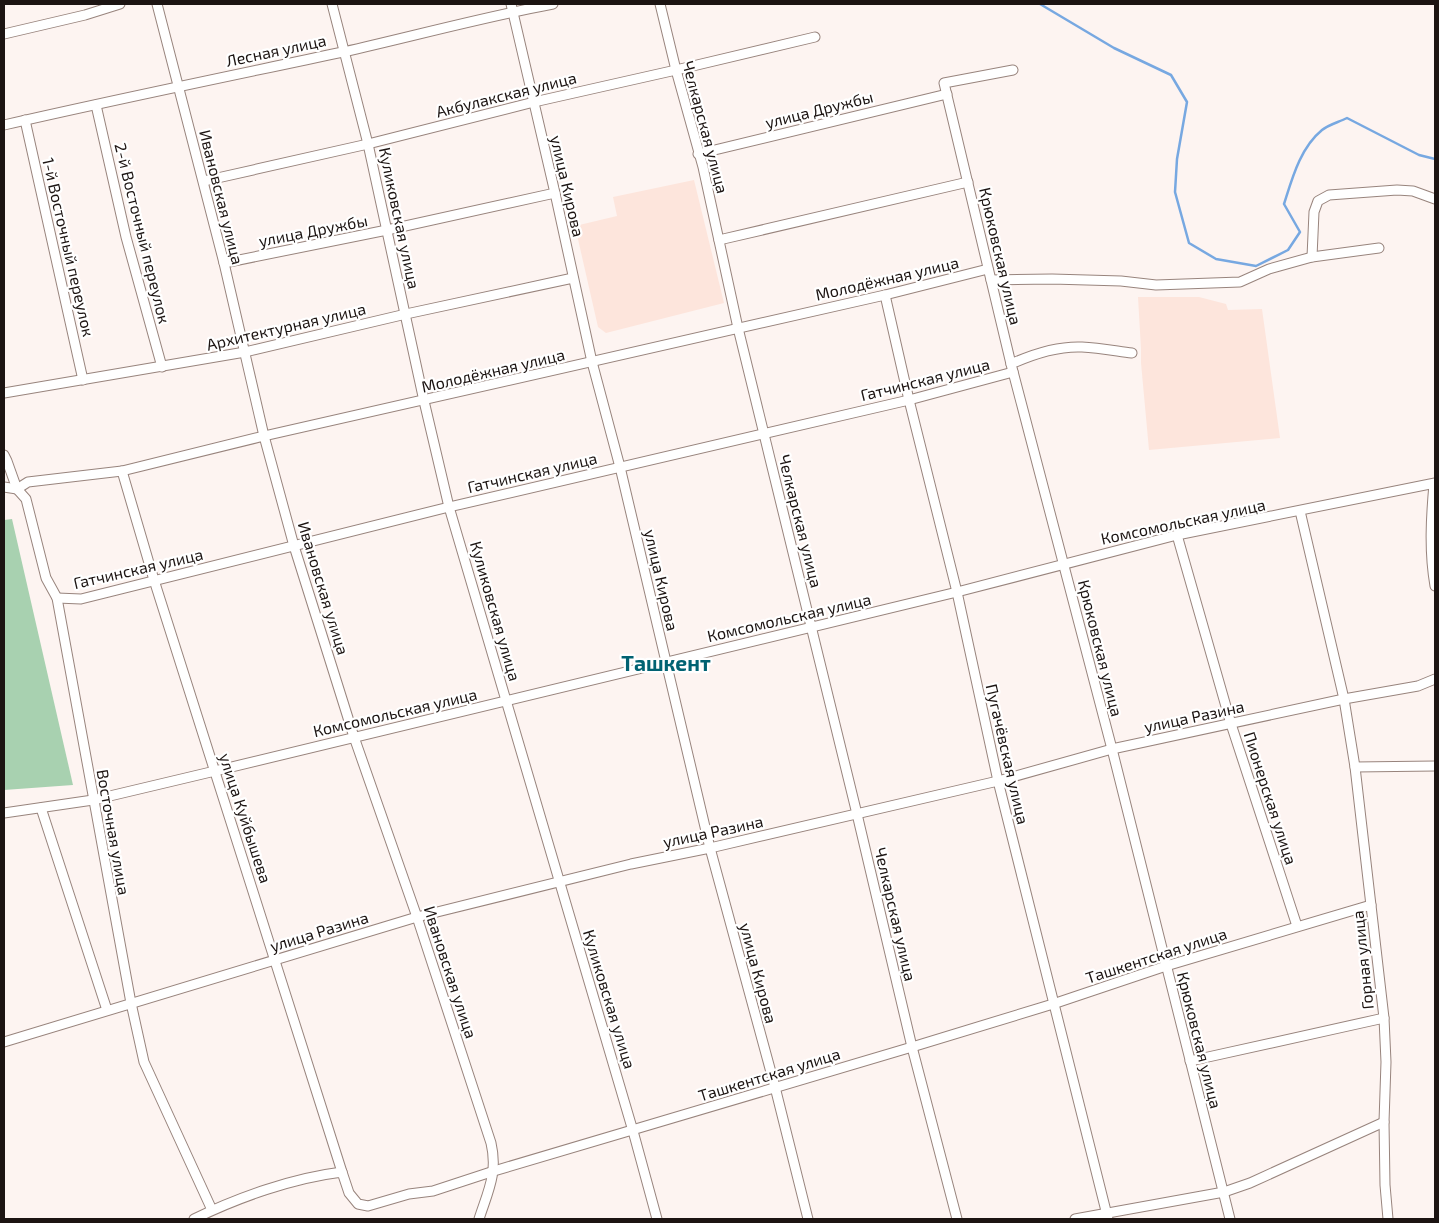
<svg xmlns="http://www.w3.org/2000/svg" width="1439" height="1223" viewBox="0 0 1439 1223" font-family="'Exo 2',sans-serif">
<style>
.built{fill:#fde5dc}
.green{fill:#a8d1b0}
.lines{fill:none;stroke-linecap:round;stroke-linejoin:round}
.stream{stroke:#77a8e1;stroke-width:2.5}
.minor-casing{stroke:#98847d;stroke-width:11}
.minor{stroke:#fff;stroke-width:9}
.labels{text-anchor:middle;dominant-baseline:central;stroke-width:4.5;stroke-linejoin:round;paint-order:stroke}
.street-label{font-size:16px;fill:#1c1412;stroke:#fff}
.district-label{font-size:21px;font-weight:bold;fill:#016272;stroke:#fff}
</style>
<rect width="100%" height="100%" fill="#fdf4f1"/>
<g class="built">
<path d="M694,180L724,303L606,333L598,327L575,226L617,216L613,197Z"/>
<path d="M1138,297H1199L1226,304L1228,310L1262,309L1280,438L1149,450L1141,363V349Z"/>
</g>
<path class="green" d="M12,519L73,785L4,790V520Z"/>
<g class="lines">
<path class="stream" d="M1040,4L1114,48L1171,75L1187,102L1177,159L1175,192L1189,243L1216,259L1256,266L1288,250L1300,232L1284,204C1292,179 1300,148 1322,130C1328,125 1339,122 1347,118L1419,155L1435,159"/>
<g class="minor-casing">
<g id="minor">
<path d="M157,4L224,263L264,436L294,546L354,737L417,917L491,1143C498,1173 488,1191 479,1219"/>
<path d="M332,4L368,144L424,401L449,507L633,1131L657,1219"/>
<path d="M511,4L555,193L592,362L620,467L710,848L775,1087L808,1219"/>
<path d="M660,4L676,70L703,167L738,328L857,814L912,1047L957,1219"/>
<path d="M4,34L85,15L120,4"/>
<path d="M1013,70L944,83L1011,364L1112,749L1230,1219"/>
<path d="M96,105L126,237L162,367"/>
<path d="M25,120L83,380"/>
<path d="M4,125C117,99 230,76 343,52C414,36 483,17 553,4"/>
<path d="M698,154L947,94"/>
<path d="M204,181L368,144L534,102L676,70L815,37"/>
<path d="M719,240L968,182"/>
<path d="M1312,257L1314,212L1318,201L1329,195L1397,190L1413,191L1435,199"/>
<path d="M224,263L387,230L555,193"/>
<path d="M991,280L1052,279L1121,281L1156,285L1240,282L1269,269L1312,257L1379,248"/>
<path d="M885,295L909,400L957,592L998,781L1108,1219"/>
<path d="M1011,364C1033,354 1059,346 1082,347C1099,348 1116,351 1132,353"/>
<path d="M4,393L245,352L406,314L573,278"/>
<path d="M4,455L7,461L17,489L26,499L46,578L57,598L131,1003L144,1062L212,1210"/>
<path d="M122,471L154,580L342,1172"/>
<path d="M1434,484C1431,517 1429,552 1435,586"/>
<path d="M4,487L17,489L28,482L122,471L264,436L885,295L988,269"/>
<path d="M1300,511L1344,699L1355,767L1384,1018L1386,1062L1384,1122L1385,1185L1388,1219"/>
<path d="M1177,535L1231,724L1297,926"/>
<path d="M57,598L81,599L449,507L909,400L1013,372"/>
<path d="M1355,767L1435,766"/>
<path d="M41,808L107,1010"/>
<path d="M4,813L93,800L215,771L957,592L1177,535L1435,483"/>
<path d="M4,1042L417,917L631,864L710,848L998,781L1112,749L1344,699L1418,686L1435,679"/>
<path d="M1190,1061L1384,1018"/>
<path d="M194,1219C239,1197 293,1178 342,1172L349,1193L358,1204L368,1206L409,1194L433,1191L494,1171L912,1047L1053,1004L1166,966L1371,905"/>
<path d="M1075,1219L1224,1192L1250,1183L1384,1122"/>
</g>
</g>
<use href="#minor" class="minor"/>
</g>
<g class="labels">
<g class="street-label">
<text transform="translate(276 50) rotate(-12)">Лесная улица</text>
<text transform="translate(506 94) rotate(-14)">Акбулакская улица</text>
<text transform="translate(819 109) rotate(-14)">улица Дружбы</text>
<text transform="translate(706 127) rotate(75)">Челкарская улица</text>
<text transform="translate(568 186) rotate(77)">улица Кирова</text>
<text transform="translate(222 197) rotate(76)">Ивановская улица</text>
<text transform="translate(400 218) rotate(78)">Куликовская улица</text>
<text transform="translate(313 230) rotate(-11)">улица Дружбы</text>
<text transform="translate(143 233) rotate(76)">2-й Восточный переулок</text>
<text transform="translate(69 247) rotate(77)">1-й Восточный переулок</text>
<text transform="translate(1001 256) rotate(77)">Крюковская улица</text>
<text transform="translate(887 278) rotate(-13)">Молодёжная улица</text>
<text transform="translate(286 326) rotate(-13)">Архитектурная улица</text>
<text transform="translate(493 370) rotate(-13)">Молодёжная улица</text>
<text transform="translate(925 379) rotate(-14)">Гатчинская улица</text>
<text transform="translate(532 472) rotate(-13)">Гатчинская улица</text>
<text transform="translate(801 521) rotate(76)">Челкарская улица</text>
<text transform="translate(1183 521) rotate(-12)">Комсомольская улица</text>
<text transform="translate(138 568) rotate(-13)">Гатчинская улица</text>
<text transform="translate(662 580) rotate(77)">улица Кирова</text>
<text transform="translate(324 588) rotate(73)">Ивановская улица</text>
<text transform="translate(496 611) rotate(74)">Куликовская улица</text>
<text transform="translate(789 617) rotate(-13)">Комсомольская улица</text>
<text transform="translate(1101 648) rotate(76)">Крюковская улица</text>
<text transform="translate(395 712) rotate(-13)">Комсомольская улица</text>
<text transform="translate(1194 716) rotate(-12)">улица Разина</text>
<text transform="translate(1008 754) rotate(77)">Пугачёвская улица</text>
<text transform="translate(1271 798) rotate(72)">Пионерская улица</text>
<text transform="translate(246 818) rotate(72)">улица Куйбышева</text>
<text transform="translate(713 831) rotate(-12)">улица Разина</text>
<text transform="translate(114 832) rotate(80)">Восточная улица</text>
<text transform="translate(896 914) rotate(77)">Челкарская улица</text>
<text transform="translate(319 931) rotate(-17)">улица Разина</text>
<text transform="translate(1156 955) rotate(-18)">Ташкентская улица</text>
<text transform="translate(1362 960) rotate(-96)">Горная улица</text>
<text transform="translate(451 972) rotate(72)">Ивановская улица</text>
<text transform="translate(759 973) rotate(75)">улица Кирова</text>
<text transform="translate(610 999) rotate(73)">Куликовская улица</text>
<text transform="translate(1200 1040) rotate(76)">Крюковская улица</text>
<text transform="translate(769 1074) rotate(-17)">Ташкентская улица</text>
</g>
<g class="district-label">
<text x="666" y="662">Ташкент</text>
</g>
</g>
<rect width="1439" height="1223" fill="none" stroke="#1c1412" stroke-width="10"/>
</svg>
